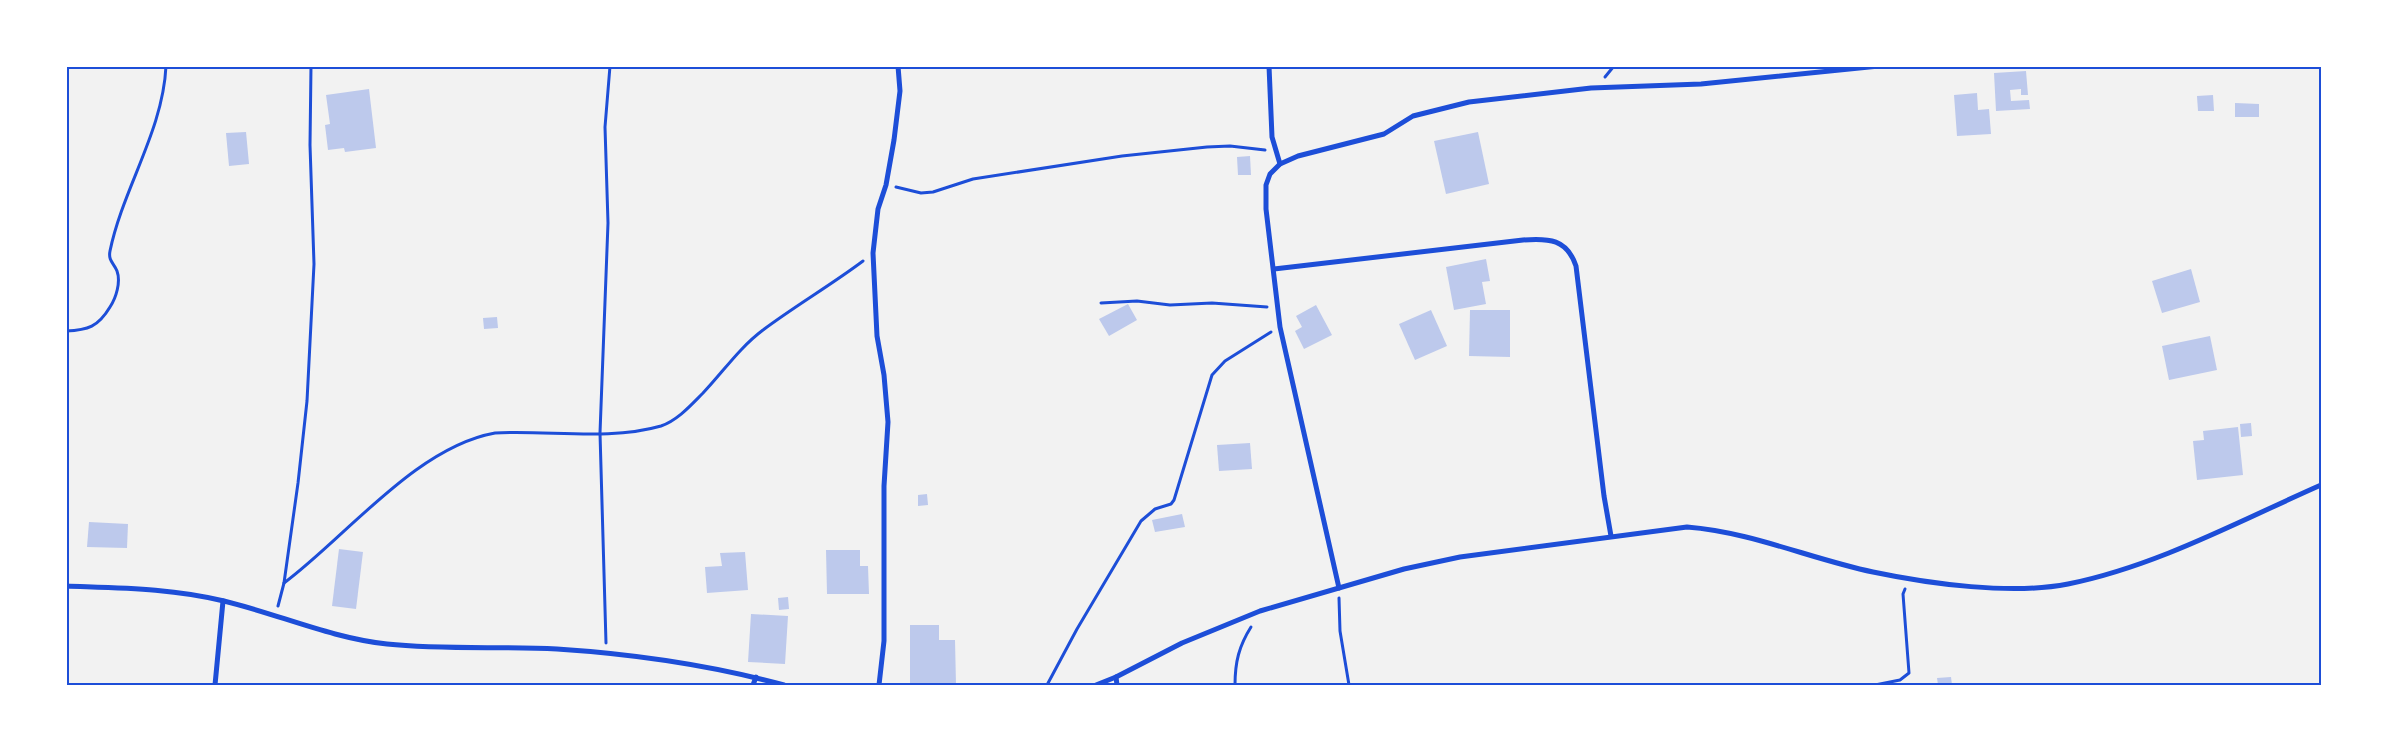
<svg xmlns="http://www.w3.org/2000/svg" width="2387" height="751" viewBox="0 0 2387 751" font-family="'Open Sans',sans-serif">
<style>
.building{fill:#bdc9ec}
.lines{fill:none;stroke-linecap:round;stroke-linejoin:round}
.path{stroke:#1d4ed8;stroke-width:3}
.minor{stroke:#1d4ed8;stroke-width:5}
.neatline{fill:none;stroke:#1d4ed8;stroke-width:2}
</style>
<rect width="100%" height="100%" fill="#f2f2f2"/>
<g class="building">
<path d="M2026,71L2028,95H2021V89L2010,90L2011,101L2029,100L2030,109L1996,111L1994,73Z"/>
<path d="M369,89L376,148L345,152L344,148L328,150L325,125L330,124L326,95Z"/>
<path d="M1977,93L1978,110L1989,109L1991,134L1957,136L1954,95Z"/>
<path d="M2213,95L2214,111H2198L2197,96Z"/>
<path d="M2235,103L2259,104V117H2235Z"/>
<path d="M246,132L249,164L229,166L226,133Z"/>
<path d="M1478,132L1489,184L1446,194L1434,141Z"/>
<path d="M1250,156L1251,175H1238L1237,157Z"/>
<path d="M1486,259L1490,281L1482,282L1486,304L1454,310L1446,267Z"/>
<path d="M2191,269L2200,302L2162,313L2152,281Z"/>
<path d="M1128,304L1137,320L1109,336L1099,319Z"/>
<path d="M1316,305L1332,335L1304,349L1295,331L1302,327L1296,316Z"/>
<path d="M1431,310L1447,346L1415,360L1399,324Z"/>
<path d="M1470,310H1510V357L1469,356Z"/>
<path d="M497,317L498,328L484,329L483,318Z"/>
<path d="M2210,336L2217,370L2169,380L2162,346Z"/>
<path d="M2251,423L2252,436L2241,437L2240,424Z"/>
<path d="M2238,427L2243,475L2197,480L2193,441L2204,440L2203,431Z"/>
<path d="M1250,443L1252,469L1219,471L1217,445Z"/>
<path d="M927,494L928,505L918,506V495Z"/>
<path d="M1182,514L1185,527L1155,532L1152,520Z"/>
<path d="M89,522L128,524L127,548L87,547Z"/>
<path d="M339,549L363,552L356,609L332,606Z"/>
<path d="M826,550H860V566H868L869,594H827Z"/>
<path d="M745,552L748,590L707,593L705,567L722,566L720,553Z"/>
<path d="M788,597L789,609L779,610L778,598Z"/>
<path d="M751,614L788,616L785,664L748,662Z"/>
<path d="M910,625H939V640H955L956,685H910Z"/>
<path d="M1951,677L1952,685H1938L1937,678Z"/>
</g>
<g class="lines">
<g class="path">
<path d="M1605,77L1614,66"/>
<path d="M896,187L921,193L933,192L973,179L1122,156L1207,147L1230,146L1265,150"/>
<path d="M1101,303L1137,301L1170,305L1212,303L1267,307"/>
<path d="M66,331C88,330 98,327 110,307C116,298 121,282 117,271C114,263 108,261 110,251C123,188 163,131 166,66"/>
<path d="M284,583C346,537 416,447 495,433C549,430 609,441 661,426C678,420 691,405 703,393C723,372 739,348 763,330C795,306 831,285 863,261"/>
<path d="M1339,598L1340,631L1349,685"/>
<path d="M278,606L284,583L298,483L307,401L314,264L310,145L311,66"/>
<path d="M606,643L600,433L608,223L605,127L610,66"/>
<path d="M1047,685L1077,629L1141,521L1155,509L1171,504L1174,500L1212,375L1225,361L1271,332"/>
<path d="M1235,685C1235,662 1239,646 1251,627"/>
<path d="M1875,685L1900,680L1909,673L1903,594L1905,589"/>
</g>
<g class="minor">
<path d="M1269,66L1272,137L1280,164"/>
<path d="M1274,269L1523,240C1549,238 1567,239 1576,266L1604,496L1611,536"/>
<path d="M66,586C120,588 171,588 224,601C278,614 331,638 387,644C444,650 501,646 557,649C634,654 710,665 784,685"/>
<path d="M1339,588L1280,327L1266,209V185L1270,174L1280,164L1298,156L1384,134L1413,116L1469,102L1591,88L1701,84L1879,66"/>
<path d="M1116,677L1117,685"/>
<path d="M215,685L223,601"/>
<path d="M753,685L756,677"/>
<path d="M879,685L884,641V486L888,422L884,375L877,336L873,253L878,209L886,185L894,140L900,91L898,66"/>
<path d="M1096,685L1116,677L1182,643L1260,611L1404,569L1460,557L1687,527C1751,532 1811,559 1873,572C1930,584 2012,595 2068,584C2157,566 2239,521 2321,485"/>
</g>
</g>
<rect width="2387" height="751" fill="none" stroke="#ffffff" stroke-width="135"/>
<rect x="68" y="68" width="2252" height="616" class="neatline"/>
</svg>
